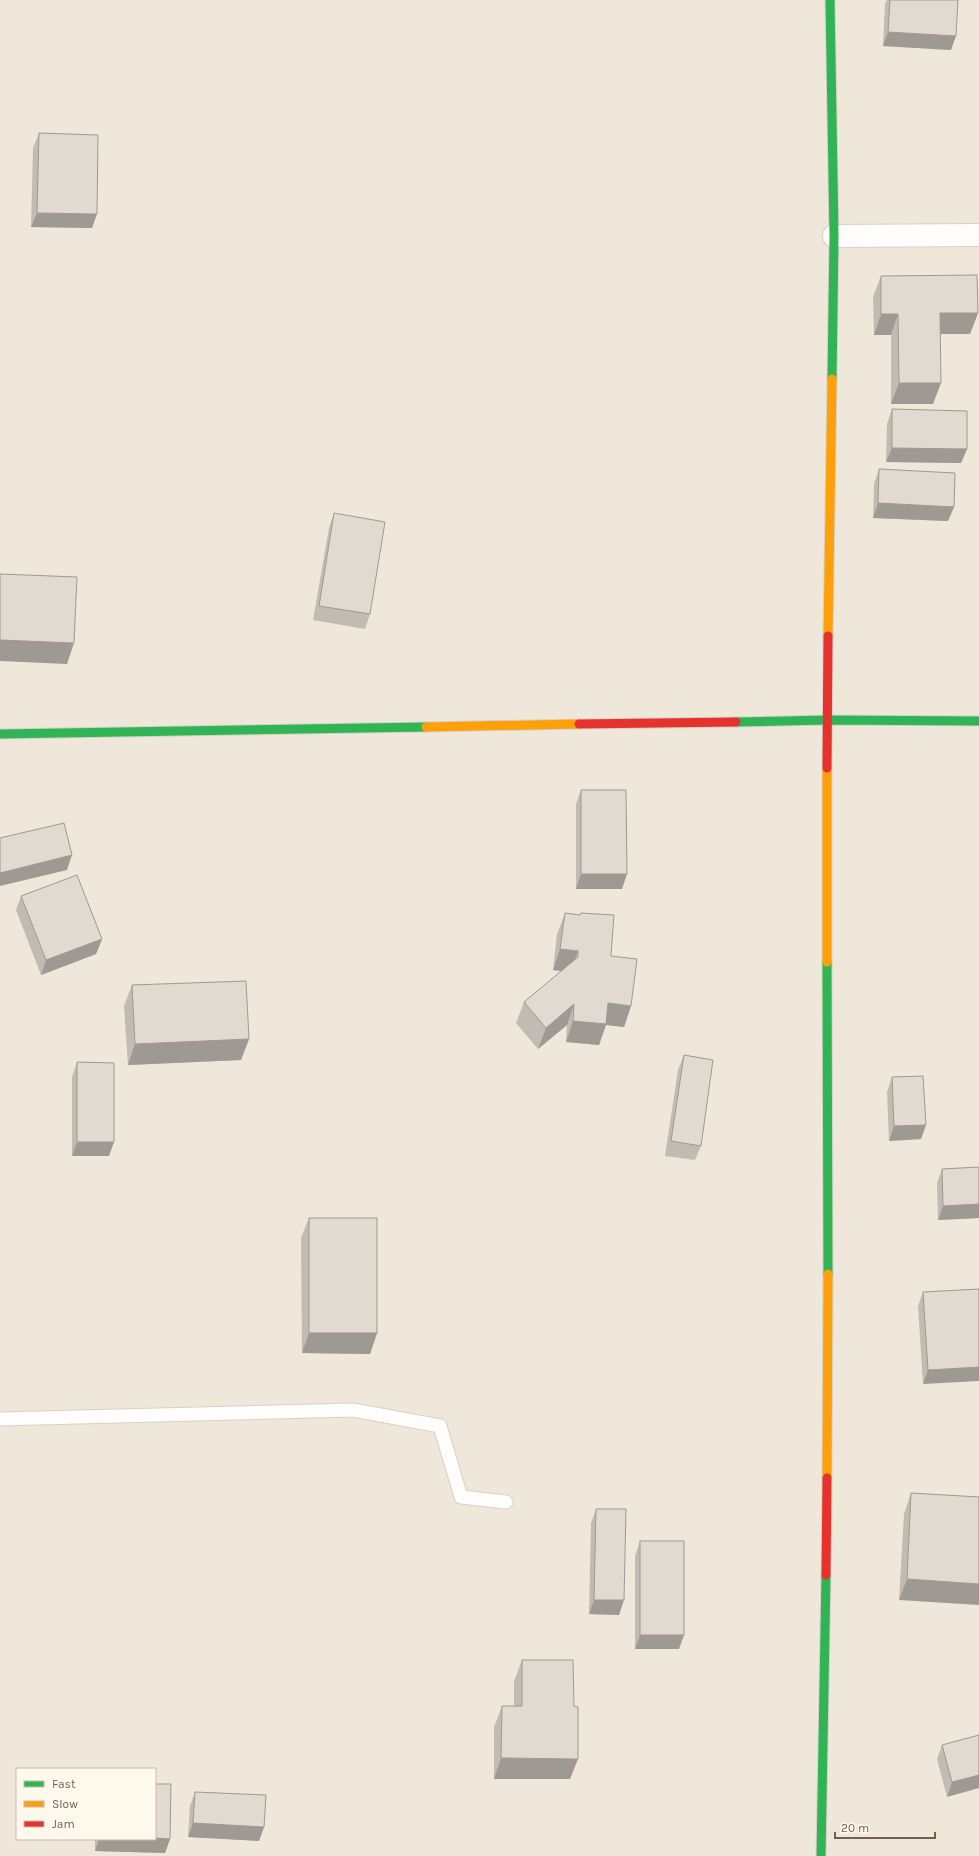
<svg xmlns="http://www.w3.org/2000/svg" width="979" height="1856" viewBox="0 0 979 1856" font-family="Karla,sans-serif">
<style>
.residential{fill:#efe7d9;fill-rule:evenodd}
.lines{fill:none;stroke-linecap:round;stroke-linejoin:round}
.lane-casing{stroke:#d6d1ca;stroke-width:15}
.street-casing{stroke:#d6d1ca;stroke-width:24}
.fast-casing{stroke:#d6d1c9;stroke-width:11}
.slow-casing{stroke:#d6d1c9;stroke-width:11}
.jam-casing{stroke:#d6d1c9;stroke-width:11}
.lane{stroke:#fefdfc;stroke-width:13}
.street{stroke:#fefdfc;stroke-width:22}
.fast{stroke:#30b455;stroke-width:9}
.slow{stroke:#ff9f0a;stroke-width:9}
.jam{stroke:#e5322d;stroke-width:9}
.wall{fill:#c2bbb3}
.shaded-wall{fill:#9e9992}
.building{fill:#e1dad0;stroke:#9e9992}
</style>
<rect width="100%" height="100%" fill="#f6f4eb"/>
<path class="residential" d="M0,0H979V1856H0ZM17,1769H155V1839H17Z"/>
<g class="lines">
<g class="lane-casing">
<path id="lane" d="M0,1419L353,1410L440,1426L461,1497L506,1502"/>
</g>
<g class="street-casing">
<path id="street" d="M834,236L979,235"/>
</g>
<g class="fast-casing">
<g id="fast">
<path d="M830,0L834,236L832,379"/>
<path d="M736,722L827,720L979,721"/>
<path d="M0,734L426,727"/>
<path d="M827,962L828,1274"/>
<path d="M821,1856L826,1575"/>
</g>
</g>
<g class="slow-casing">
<g id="slow">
<path d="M828,636L832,379"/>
<path d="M426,727L579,724"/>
<path d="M827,768V962"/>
<path d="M827,1478L828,1274"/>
</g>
</g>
<g class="jam-casing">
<g id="jam">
<path d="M579,724L736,722"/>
<path d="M827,768L828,636"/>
<path d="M826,1575L827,1478"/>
</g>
</g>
<use href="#lane" class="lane"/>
<use href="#street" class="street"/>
<use href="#fast" class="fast"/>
<use href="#slow" class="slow"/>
<use href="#jam" class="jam"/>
</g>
<g class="wall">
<path d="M887,0H958L951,50L883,46L885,3Z"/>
<path d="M39,133L92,228L31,227L33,148Z"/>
<path d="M881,276L978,313L970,334H941L933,404H891V335H874L873,297Z"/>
<path d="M892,409L967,449L961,463L886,462L887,424Z"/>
<path d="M879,469L954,507L948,521L873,518L874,484Z"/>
<path d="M334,513L370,614L365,629L313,620L329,528Z"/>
<path d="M581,790L622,889H576V804Z"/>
<path d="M21,896L102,939L96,954L41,975L16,910Z"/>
<path d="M565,913L580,915L581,913L611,956L631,1006L624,1027L606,1025L599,1045L566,1042L567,1025L538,1049L516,1023L524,1002L561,971L553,970L557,934Z"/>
<path d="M132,985L249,1039L241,1060L128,1065L124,1006Z"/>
<path d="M684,1055L701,1146L695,1160L665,1156L678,1070Z"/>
<path d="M77,1062L109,1156H72V1077Z"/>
<path d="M892,1077L921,1139L889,1141L887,1092Z"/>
<path d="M979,1167V1218L938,1220L937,1183L942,1169Z"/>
<path d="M309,1218L377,1333L370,1354L302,1353L301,1238Z"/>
<path d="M979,1289L923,1384L918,1306L923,1292Z"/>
<path d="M911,1493L979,1497L899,1600L904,1514Z"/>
<path d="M596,1509L619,1615L589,1614L591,1523Z"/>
<path d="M640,1541L679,1649H635V1556Z"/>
<path d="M522,1660L574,1706L570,1779H494V1727L502,1706H514V1681Z"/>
<path d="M979,1735L947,1797L937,1759L942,1745Z"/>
<path d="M195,1792L264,1827L259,1841L188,1837L190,1806Z"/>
<path d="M95,1839H170L165,1853L95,1851Z"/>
</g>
<g class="shaded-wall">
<path d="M888,32L956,36L951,50L883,46Z"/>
<path d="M37,213L97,214L92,228L31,227Z"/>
<path d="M940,313H978L970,334H933Z"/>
<path d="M881,314H898L891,335H874Z"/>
<path d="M899,383H941L933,404H891Z"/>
<path d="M892,448L967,449L961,463L886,462Z"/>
<path d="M878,503L954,507L948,521L873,518Z"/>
<path d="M0,640L74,643L67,664L0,661Z"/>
<path d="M72,855L67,870L0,886V873Z"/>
<path d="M581,874H627L622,889H576Z"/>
<path d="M102,939L96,954L41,975L46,960Z"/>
<path d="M560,949L578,951L570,972L553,970Z"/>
<path d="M608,1003L631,1006L624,1027L606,1025L599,1045L566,1042L573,1021Z"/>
<path d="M574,1004L567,1025L538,1049L546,1028Z"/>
<path d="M249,1039L241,1060L128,1065L135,1044Z"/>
<path d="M926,1125L921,1139L889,1141L894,1126Z"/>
<path d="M77,1142H114L109,1156H72Z"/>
<path d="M979,1204V1218L938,1220L943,1206Z"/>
<path d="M309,1333H377L370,1354L302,1353Z"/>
<path d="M979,1367V1381L923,1384L928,1370Z"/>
<path d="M907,1579L979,1584V1605L899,1600Z"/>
<path d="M594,1600H624L619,1615L589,1614Z"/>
<path d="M640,1635H684L679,1649H635Z"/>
<path d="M501,1758L578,1759L570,1779H494Z"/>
<path d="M979,1775V1788L947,1797L952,1782Z"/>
<path d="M193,1823L264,1827L259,1841L188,1837Z"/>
<path d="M155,1838L170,1839L165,1853L95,1851L99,1839H155Z"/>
</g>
<g class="building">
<path d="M890,0H958L956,36L888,32Z"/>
<path d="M39,133L98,135L97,214L37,213Z"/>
<path d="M977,275L978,313H940L941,383H899L898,314H881V276Z"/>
<path d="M892,409L967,411V449L892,448Z"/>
<path d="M879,469L955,473L954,507L878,503Z"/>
<path d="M334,513L385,522L370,614L319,606Z"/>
<path d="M0,574L77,577L74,643L0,640Z"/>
<path d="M581,790H626L627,874H581Z"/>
<path d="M64,823L72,855L0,873V838Z"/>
<path d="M77,875L102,939L46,960L21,896Z"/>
<path d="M565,913L580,915L581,913L614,915L611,956L637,959L631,1006L608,1003L606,1024L573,1021L574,1004L546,1028L524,1002L578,957V951L560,949Z"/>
<path d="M246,981L249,1039L135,1044L132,985Z"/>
<path d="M684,1055L713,1060L701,1146L671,1141Z"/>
<path d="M77,1062L114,1063V1142H77Z"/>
<path d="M923,1076L926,1125L894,1126L892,1077Z"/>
<path d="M979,1167V1204L943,1206L942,1169Z"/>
<rect x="309" y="1218" width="68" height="115"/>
<path d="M979,1289V1367L928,1370L923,1292Z"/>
<path d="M911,1493L979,1497V1584L907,1579Z"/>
<path d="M596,1509H626L624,1600H594Z"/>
<rect x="640" y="1541" width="44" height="94"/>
<path d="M522,1660H573L574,1706L578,1707V1759L501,1758L502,1706H522Z"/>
<path d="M979,1735V1775L952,1782L942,1745Z"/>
<path d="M155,1784H171L170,1839L155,1838Z"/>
<path d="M195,1792L266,1795L264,1827L193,1823Z"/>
</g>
<rect x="16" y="1768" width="140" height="72" fill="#fef9ed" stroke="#c7bbad"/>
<rect x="24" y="1781" width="20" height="6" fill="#30b455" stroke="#c7bbad"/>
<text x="52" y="1788" font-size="12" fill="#745e4c">Fast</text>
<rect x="24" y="1801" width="20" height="6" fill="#ff9f0a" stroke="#c7bbad"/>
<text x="52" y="1808" font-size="12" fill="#745e4c">Slow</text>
<rect x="24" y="1821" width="20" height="6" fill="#e5322d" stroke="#c7bbad"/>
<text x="52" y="1828" font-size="12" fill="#745e4c">Jam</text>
<path d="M835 1832v6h100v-6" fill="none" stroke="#745e4c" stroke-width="2"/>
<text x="841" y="1832" font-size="12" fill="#745e4c" stroke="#fef9ed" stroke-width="3" paint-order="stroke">20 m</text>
</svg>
